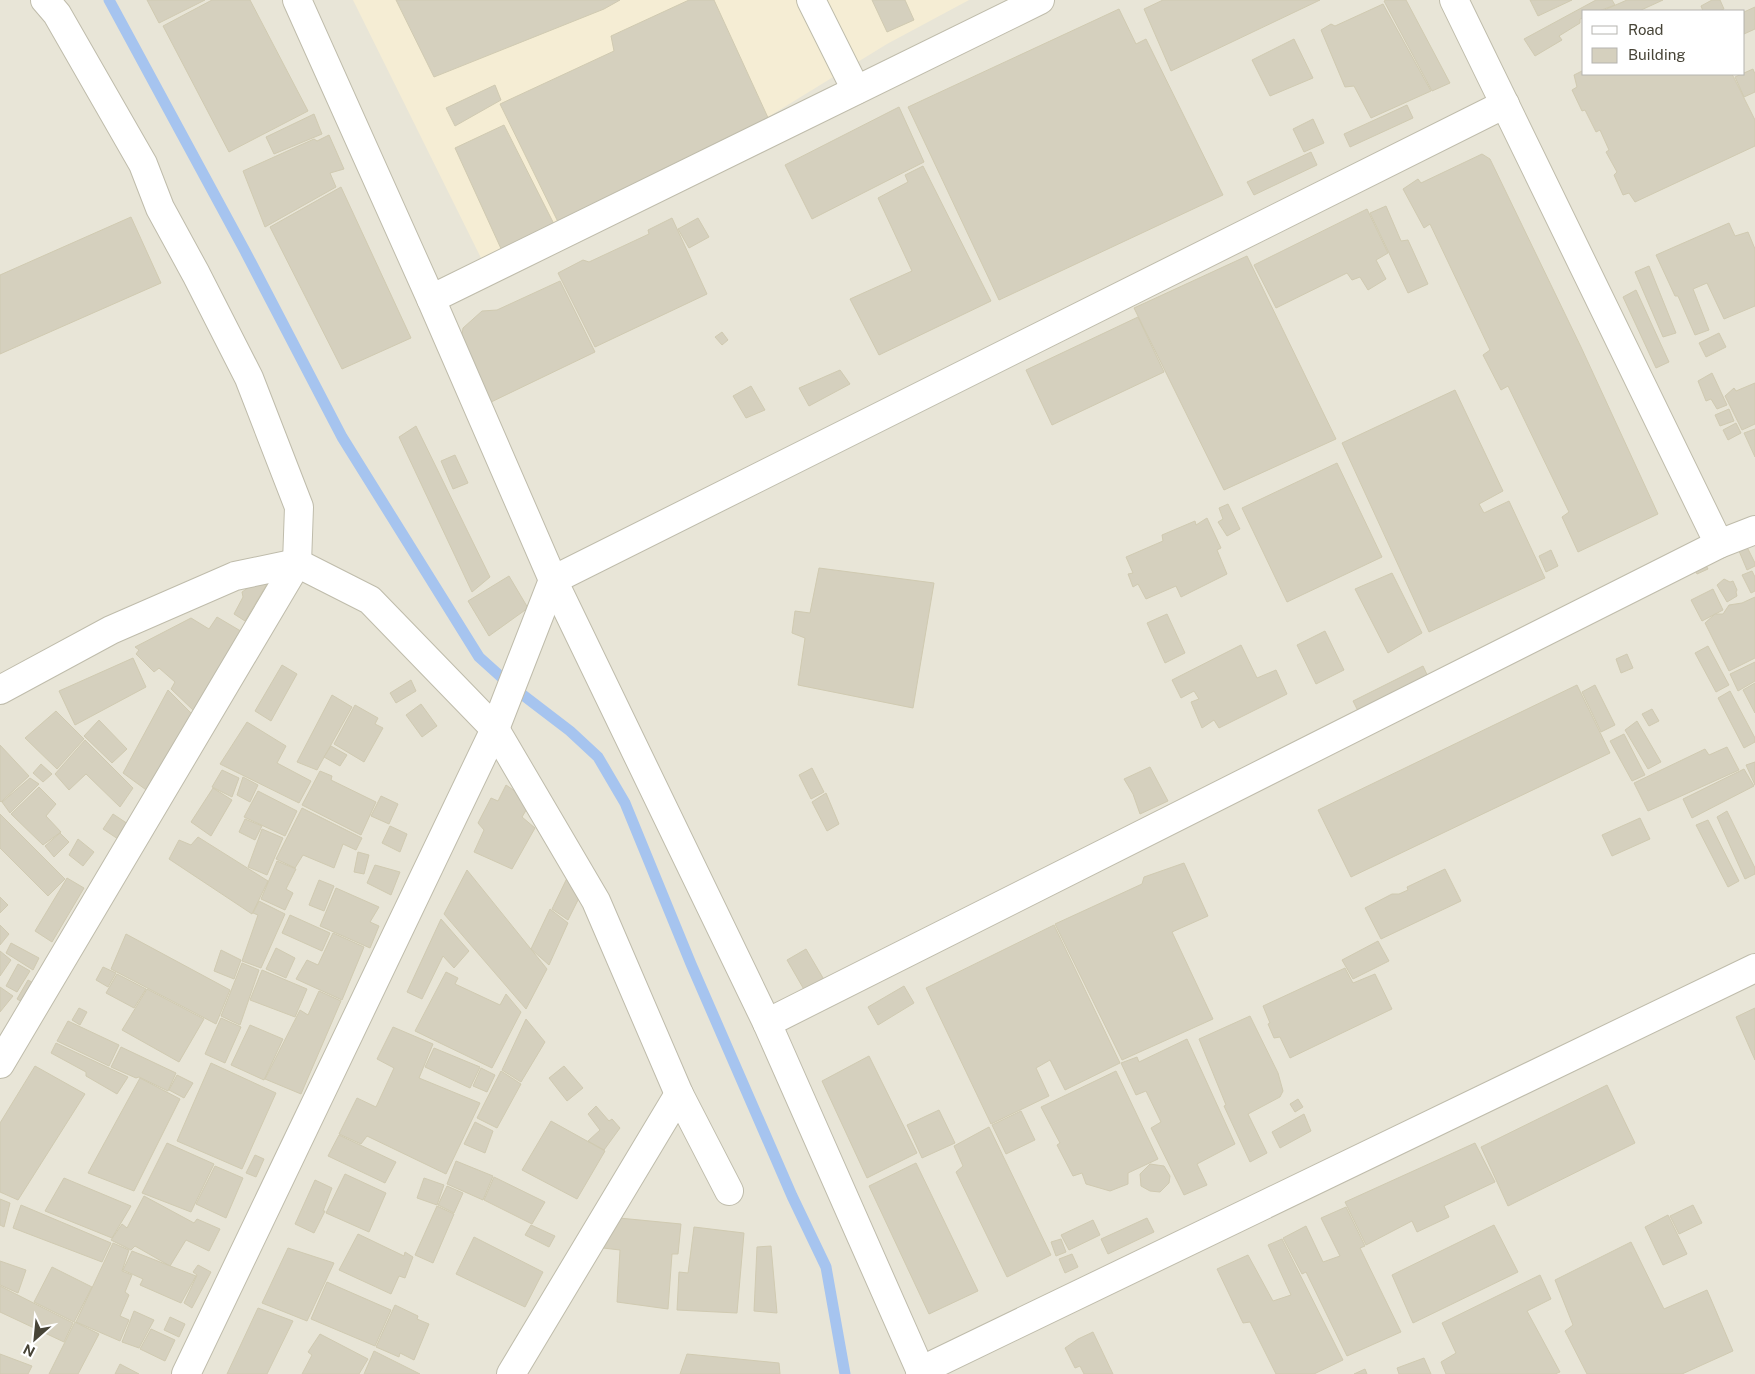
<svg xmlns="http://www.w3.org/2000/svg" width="1755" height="1374" viewBox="0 0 1755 1374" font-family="'Public Sans',sans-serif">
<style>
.residential{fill:#e8e5d7;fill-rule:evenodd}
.commercial{fill:#f5edd4}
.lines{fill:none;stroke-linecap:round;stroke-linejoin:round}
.stream{stroke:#a6c4ef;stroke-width:11}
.building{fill:#d5d0be;stroke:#d0cab1}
.minor-casing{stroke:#bfbcab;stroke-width:30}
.minor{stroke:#fff;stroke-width:28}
</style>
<rect width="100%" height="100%" fill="#f4f2e9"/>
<path class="residential" d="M0,0H1755V1374H0ZM1584,11H1744V74H1584Z"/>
<path class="commercial" d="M353,0H969L887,44L688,166L482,260Z"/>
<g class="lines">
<path class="stream" d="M109,0L245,251L342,437L479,657L510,685L570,731L598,757L625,803L691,964L792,1196L826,1267L845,1374"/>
</g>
<g class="building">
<path d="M147,0H205L159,23Z"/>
<path d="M212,0H250L308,111L229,152L163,26Z"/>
<path d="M396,0H620L604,9L434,77Z"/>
<path d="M689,0H714L770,122L560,226L500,104L614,51L611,36Z"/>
<path d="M872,0H905L914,20L887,32Z"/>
<path d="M1163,0H1320L1171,71L1144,9Z"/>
<path d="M1386,0H1406L1450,83L1432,91L1384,1Z"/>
<path d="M1530,0H1572L1538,16Z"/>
<path d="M1596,0H1612L1615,5L1599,11H1584V18L1580,19V23L1559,36L1562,40L1535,56L1524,39Z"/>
<path d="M1627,0H1663L1639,11H1602Z"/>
<path d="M1712,0H1720L1724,9L1719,11H1703L1701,6Z"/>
<path d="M1383,4L1431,91L1371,118L1354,86L1345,87L1321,30L1331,24L1335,26Z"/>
<path d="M1755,7V29L1744,34V12Z"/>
<path d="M1119,9L1136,44L1146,39L1223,195L999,300L908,107Z"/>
<path d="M1294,39L1313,78L1270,96L1252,60Z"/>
<path d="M1753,69L1755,74V92L1744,97L1735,77Z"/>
<path d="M1584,70V74H1732L1755,120V146L1635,202L1629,193L1623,195L1614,175L1617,172L1606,152L1609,150L1600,130L1596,132L1585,110L1582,111L1572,90L1577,87L1574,75Z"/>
<path d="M495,85L501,100L455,126L446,108Z"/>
<path d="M1407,105L1413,118L1350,147L1344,134Z"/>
<path d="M899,107L924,162L812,219L785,165Z"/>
<path d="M314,114L322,134L274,154L266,137Z"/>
<path d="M1313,119L1324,143L1304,152L1293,129Z"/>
<path d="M504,125L556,228L503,253L455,148Z"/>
<path d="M329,135L344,169L330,173L336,187L265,227L243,171L314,139L317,141Z"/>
<path d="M1311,152L1317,165L1254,195L1247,182Z"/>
<path d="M1482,154L1490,159L1581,347L1658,514L1578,552L1562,517L1569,512L1508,386L1501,390L1483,355L1490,350L1430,224L1424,228L1403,189L1418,179L1421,183Z"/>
<path d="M923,166L991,301L879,355L850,299L912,271L878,198L908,182L905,175Z"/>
<path d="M341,187L411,338L342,369L270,227Z"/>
<path d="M1386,206L1401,241L1408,240L1428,284L1408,293L1370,213Z"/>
<path d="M1367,209L1388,253L1376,260L1386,279L1368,290L1360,277L1352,280L1347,273L1276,308L1254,265Z"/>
<path d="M131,217L161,283L0,354V275Z"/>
<path d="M672,218L707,294L595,347L558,273L583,260L589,262L649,234L648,230Z"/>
<path d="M698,218L709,237L689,248L678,229Z"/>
<path d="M1729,223L1735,236L1748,232L1755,249V306L1724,319L1707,283L1693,289L1709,330L1695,335L1678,296H1675L1656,255Z"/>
<path d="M1247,256L1336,439L1224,490L1134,308Z"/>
<path d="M1649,266L1676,333L1663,337L1635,272Z"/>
<path d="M560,281L595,352L487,404L460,347L463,328L482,311L497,310Z"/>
<path d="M1636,290L1669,362L1656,368L1623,297Z"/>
<path d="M1138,317L1164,372L1052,425L1026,370Z"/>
<path d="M722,332L728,340L722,345L715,337Z"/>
<path d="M1719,333L1726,347L1706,357L1699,343Z"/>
<path d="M840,370L850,384L809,406L799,388Z"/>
<path d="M1712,373L1727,405L1717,409L1711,399L1706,401L1698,381Z"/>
<path d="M1755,383V424L1742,430L1725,396L1734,388L1736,391Z"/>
<path d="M751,386L765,410L746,418L733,396Z"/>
<path d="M1455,390L1503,491L1479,504L1484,513L1509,501L1545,578L1429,632L1342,443Z"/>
<path d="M1729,409L1734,421L1720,426L1715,415Z"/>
<path d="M1736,423L1741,433L1728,440L1723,430Z"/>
<path d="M416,426L490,577L472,592L399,437Z"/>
<path d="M1755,429V457L1744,433Z"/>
<path d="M455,455L468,483L453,489L441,461Z"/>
<path d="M1337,463L1382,557L1287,602L1242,508Z"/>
<path d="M1228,504L1240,529L1227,536L1218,522L1223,519L1219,508Z"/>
<path d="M1207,518L1221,548L1217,550L1227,574L1181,597L1176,586L1146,599L1138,584L1133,587L1128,574L1133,573L1126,557L1163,541L1162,535L1195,521L1196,525Z"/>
<path d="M1747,547L1755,563V566L1747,570L1739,551Z"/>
<path d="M1551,550L1558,566L1546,572L1539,556Z"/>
<path d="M1701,556L1708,569L1697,574L1690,561Z"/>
<path d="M819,568L934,583L913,708L798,685L805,638L792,633L795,611L810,613Z"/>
<path d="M1752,571L1755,577V591L1751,593L1742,575Z"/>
<path d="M1392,573L1422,633L1388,653L1355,589Z"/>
<path d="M509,576L528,608L489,636L468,601Z"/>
<path d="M1724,579L1730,582L1733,581L1737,590L1736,592L1737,596L1727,602L1717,585Z"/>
<path d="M258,581L267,584L245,621L234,614L243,597L242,592Z"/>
<path d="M1713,589L1723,610L1702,621L1691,600Z"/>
<path d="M1755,597V658L1729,671L1705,623L1715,614H1723L1729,605L1742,603Z"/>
<path d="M1167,614L1185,653L1165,663L1147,623Z"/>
<path d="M217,617L244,633L194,711L171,689L175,682L159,668L154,672L136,654L139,650L135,647L191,618L209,629Z"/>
<path d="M1325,631L1344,670L1316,684L1297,645Z"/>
<path d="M1241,645L1257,678L1276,670L1287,694L1219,728L1214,720L1202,728L1191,702L1199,699L1194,691L1181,698L1172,680Z"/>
<path d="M1708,646L1729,685L1716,692L1695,653Z"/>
<path d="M1627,654L1633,668L1621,673L1616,659Z"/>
<path d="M133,658L146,687L75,725L59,691Z"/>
<path d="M1755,662V681L1738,691L1730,674Z"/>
<path d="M282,665L297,674L271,721L255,711Z"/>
<path d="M1423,666L1430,681L1360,715L1353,701Z"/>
<path d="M411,680L416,691L396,703L390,693Z"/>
<path d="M1755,683V713L1743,690Z"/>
<path d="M1577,685L1610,753L1351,877L1318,810Z"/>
<path d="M1595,685L1615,725L1601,732L1582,692Z"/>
<path d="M168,690L193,715L149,792L123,773Z"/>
<path d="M1730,691L1755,738V742L1744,748L1718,698Z"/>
<path d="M332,695L352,707L317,770L297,762Z"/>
<path d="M421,704L437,726L422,737L406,715Z"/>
<path d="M355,705L378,718L375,724L383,728L364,762L334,744Z"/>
<path d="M1652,709L1659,721L1649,726L1642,714Z"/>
<path d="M56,711L84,739L57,769L25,738Z"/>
<path d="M99,720L127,749L112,763L84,736Z"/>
<path d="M1637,721L1661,762L1648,769L1625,730Z"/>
<path d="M247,722L286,746L277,763L311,781L299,803L220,764Z"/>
<path d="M1624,734L1645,775L1632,781L1610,741Z"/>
<path d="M85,740L133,788L120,807L86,774L69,790L55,774Z"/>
<path d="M0,745L29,776L1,802L0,801Z"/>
<path d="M331,746L347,755L340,766L324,757Z"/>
<path d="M1727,747L1739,770L1648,811L1634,783L1705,749L1709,755Z"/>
<path d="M1755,762V785L1746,765Z"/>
<path d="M41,764L52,774L43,782L33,773Z"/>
<path d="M1150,767L1168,801L1140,814L1133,794L1124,779Z"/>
<path d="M812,768L824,792L811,799L799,775Z"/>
<path d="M1744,769L1754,786L1692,818L1683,799Z"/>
<path d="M222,770L239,778L232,797L212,787Z"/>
<path d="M320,771L332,776L331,780L376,802L361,835L302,805Z"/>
<path d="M243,777L258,785L250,802L237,795Z"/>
<path d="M30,778L39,784L10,813L2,802Z"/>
<path d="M506,785L531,802L522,817L535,828L512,869L474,852L484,830L478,823L491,798L498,801Z"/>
<path d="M39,787L56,804L46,816L61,832L43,845L11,814Z"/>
<path d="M213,788L232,800L211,836L191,822Z"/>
<path d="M258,791L297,811L285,836L244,817Z"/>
<path d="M826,793L839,824L827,831L812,802Z"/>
<path d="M381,796L398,804L389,824L371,816Z"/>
<path d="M302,808L362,838L356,850L343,844L334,868L303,855L295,868L276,859Z"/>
<path d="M1727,811L1755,868V874L1745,879L1717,817Z"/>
<path d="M0,814L65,879L48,896L0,848Z"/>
<path d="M113,814L128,824L118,839L103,829Z"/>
<path d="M1640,818L1650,839L1612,856L1602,835Z"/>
<path d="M245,819L262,826L255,840L239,832Z"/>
<path d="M1708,820L1739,881L1728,887L1696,825Z"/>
<path d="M390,826L407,834L400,852L382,843Z"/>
<path d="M262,829L283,838L267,875L248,867Z"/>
<path d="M60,833L69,842L54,857L45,846Z"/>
<path d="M198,837L268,881L252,914L169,859L179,840L191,845Z"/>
<path d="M78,839L94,852L83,866L69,855Z"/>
<path d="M358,852L369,855L364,874L354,872Z"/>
<path d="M277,861L296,869L286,889L293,893L285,910L261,899Z"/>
<path d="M1184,863L1208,916L1172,932L1213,1019L1122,1060L1055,924L1142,884L1144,877Z"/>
<path d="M375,865L400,872L391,895L367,883Z"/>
<path d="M1445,869L1461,901L1381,939L1365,908L1392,894H1399L1408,890L1407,887Z"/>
<path d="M467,870L547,969L526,1009L444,914Z"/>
<path d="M569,874L583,890L568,920L552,909Z"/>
<path d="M67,878L84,888L52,942L35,931Z"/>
<path d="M319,880L334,886L324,911L309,905Z"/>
<path d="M336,888L379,907L370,922L379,926L370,948L320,926Z"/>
<path d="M0,897L8,905L0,913Z"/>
<path d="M259,901L285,914L261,968L242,961L258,915L253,913Z"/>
<path d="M550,909L568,923L549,965L531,949Z"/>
<path d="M290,915L330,933L322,951L282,933Z"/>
<path d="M441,919L469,951L454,968L443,956L422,999L407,992Z"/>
<path d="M0,925L9,934L0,945Z"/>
<path d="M1054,925L1120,1063L1065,1090L1050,1060L1036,1068L1049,1096L991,1124L926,988Z"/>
<path d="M333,933L364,947L342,1000L296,979L307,960L318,965Z"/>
<path d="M126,934L230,990L216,1024L111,969Z"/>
<path d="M1378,941L1389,961L1353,979L1342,960Z"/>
<path d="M11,943L39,958L33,970L6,953Z"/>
<path d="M276,948L295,958L286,978L266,969Z"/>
<path d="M806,949L826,983L806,993L787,960Z"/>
<path d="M221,950L241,960L234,979L214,971Z"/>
<path d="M0,951L11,960L0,976Z"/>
<path d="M242,963L259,970L240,1025L221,1016Z"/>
<path d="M18,964L30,971L17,992L6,986Z"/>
<path d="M103,967L116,973L108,987L96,980Z"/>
<path d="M1345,968L1353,983L1375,974L1392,1009L1290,1058L1280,1037L1274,1038L1268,1024L1270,1023L1263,1006Z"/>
<path d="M262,970L307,989L295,1017L250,1000Z"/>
<path d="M446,972L458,978L455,984L500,1005L506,994L521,1012L492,1068L415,1031Z"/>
<path d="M117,974L146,989L134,1008L106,993Z"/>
<path d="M28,980L41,987L29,1006L17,999Z"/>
<path d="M904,986L914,1003L878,1025L868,1007Z"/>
<path d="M0,987L13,996L0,1012Z"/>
<path d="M147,989L204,1019L179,1062L122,1030Z"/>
<path d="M319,991L341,1001L301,1094L265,1079L300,1010L308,1015Z"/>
<path d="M79,1008L87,1012L80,1025L72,1020Z"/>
<path d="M1755,1008V1060L1736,1017Z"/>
<path d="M1250,1016L1278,1073L1283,1091L1280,1097L1248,1114L1267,1153L1250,1162L1224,1106L1226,1105L1199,1039Z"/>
<path d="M221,1018L241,1027L225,1063L205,1054Z"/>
<path d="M526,1019L545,1042L521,1082L502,1070Z"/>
<path d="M68,1021L119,1045L109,1066L57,1041Z"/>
<path d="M250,1025L283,1039L264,1080L231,1065Z"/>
<path d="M393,1027L433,1044L419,1078L480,1103L446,1174L367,1136L361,1144L339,1134L357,1098L376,1107L394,1068L377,1059Z"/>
<path d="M1187,1039L1235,1144L1197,1164L1207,1185L1184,1195L1151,1128L1161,1122L1146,1091L1136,1095L1121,1063L1137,1057L1139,1062Z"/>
<path d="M56,1043L128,1077L117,1094L86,1076V1072L51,1053Z"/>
<path d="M121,1047L176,1073L168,1091L139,1077L136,1078L111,1067Z"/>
<path d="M434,1048L480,1067L470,1088L425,1067Z"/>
<path d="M869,1056L917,1153L867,1178L822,1081Z"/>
<path d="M211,1063L276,1093L242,1169L177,1141Z"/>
<path d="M35,1066L85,1094L18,1200L0,1192V1123Z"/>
<path d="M564,1066L583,1088L567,1101L549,1078Z"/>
<path d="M481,1068L495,1075L487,1092L473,1086Z"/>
<path d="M501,1071L521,1084L497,1128L477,1118Z"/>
<path d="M1116,1071L1158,1159L1128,1173V1184L1110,1191L1086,1184L1082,1173L1073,1176L1057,1145L1060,1143L1041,1107Z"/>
<path d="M177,1075L193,1083L184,1098L169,1090Z"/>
<path d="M140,1078L180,1099L134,1191L88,1173Z"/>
<path d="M1607,1085L1635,1143L1508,1206L1481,1147Z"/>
<path d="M1298,1099L1303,1107L1295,1112L1290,1104Z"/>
<path d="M596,1106L609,1121L612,1119L620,1128L604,1150L588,1141L600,1130L588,1114Z"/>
<path d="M939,1110L955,1143L922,1158L907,1125Z"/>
<path d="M1021,1111L1035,1140L1006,1154L992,1125Z"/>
<path d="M1304,1114L1311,1131L1280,1148L1272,1132Z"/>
<path d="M551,1121L605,1151L577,1199L522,1170Z"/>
<path d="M475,1122L493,1131L485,1153L464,1144Z"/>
<path d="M989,1127L1051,1255L1007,1277L956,1172L963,1166L954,1146Z"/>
<path d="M339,1135L396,1162L385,1183L328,1156Z"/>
<path d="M167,1143L214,1164L191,1212L142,1193Z"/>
<path d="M1475,1143L1495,1182L1444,1206L1449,1217L1417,1232L1412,1221L1366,1245L1345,1202Z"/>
<path d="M255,1155L264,1159L256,1177L246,1173Z"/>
<path d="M456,1161L493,1176L483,1200L447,1184Z"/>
<path d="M916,1163L978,1291L929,1314L869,1186Z"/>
<path d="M1150,1164L1164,1166L1170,1176L1169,1183L1160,1192L1150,1191L1141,1186L1140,1174Z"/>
<path d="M215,1166L243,1178L226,1218L196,1204Z"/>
<path d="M345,1174L386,1193L369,1232L326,1213Z"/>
<path d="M494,1177L545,1202L532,1224L484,1200Z"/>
<path d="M64,1178L131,1206L112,1238L45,1211Z"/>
<path d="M424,1178L444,1185L437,1205L417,1198Z"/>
<path d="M315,1180L332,1188L323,1211H325L314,1233L295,1224Z"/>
<path d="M447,1186L463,1193L454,1213L438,1205Z"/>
<path d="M144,1196L194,1223L197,1219L220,1229L209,1251L186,1240L170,1266L135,1246L131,1250L111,1240L122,1224L127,1228Z"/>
<path d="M0,1199L10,1203L4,1227L0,1225Z"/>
<path d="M21,1205L111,1243L102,1262L13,1228Z"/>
<path d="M1693,1205L1702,1223L1679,1234L1670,1216Z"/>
<path d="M437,1206L454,1214L433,1263L415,1255Z"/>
<path d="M1346,1207L1365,1246L1360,1248L1401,1332L1347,1356L1306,1272L1302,1274L1283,1238L1306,1226L1323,1262L1340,1256L1321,1218Z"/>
<path d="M1668,1215L1687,1254L1663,1265L1645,1227Z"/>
<path d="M619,1218L681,1224L678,1254H672L668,1309L617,1302L620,1250L603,1248Z"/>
<path d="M1147,1218L1154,1232L1108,1254L1101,1239Z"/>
<path d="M1093,1220L1100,1235L1069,1250L1061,1235Z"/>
<path d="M531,1225L555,1236L549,1247L525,1235Z"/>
<path d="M1494,1225L1518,1272L1413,1323L1392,1275Z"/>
<path d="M694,1227L744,1233L737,1313L677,1310L679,1272L688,1273Z"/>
<path d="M358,1234L404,1256L405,1252L413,1257L405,1278L399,1276L391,1294L339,1270Z"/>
<path d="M474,1237L543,1272L525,1307L456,1274Z"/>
<path d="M1061,1239L1066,1252L1056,1256L1051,1242Z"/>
<path d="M1282,1239L1343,1360L1314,1374H1276L1250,1322L1243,1323L1217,1269L1248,1255L1273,1301L1291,1295L1268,1245Z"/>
<path d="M1631,1242L1664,1309L1707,1290L1733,1351L1682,1374H1587L1565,1331L1573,1325L1555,1280Z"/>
<path d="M113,1243L129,1250L122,1271L132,1275L125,1292L129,1295L120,1316L129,1320L120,1341L76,1322Z"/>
<path d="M771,1246L777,1313L754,1311L757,1247Z"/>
<path d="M288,1248L334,1263L307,1321L262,1303Z"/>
<path d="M132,1251L196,1276L181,1303L140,1285L143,1279L123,1270Z"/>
<path d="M1072,1254L1078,1267L1065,1273L1059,1259Z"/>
<path d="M0,1261L26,1270L18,1293L0,1285Z"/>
<path d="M198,1265L211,1272L192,1308L184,1303L197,1275L193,1272Z"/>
<path d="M52,1267L92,1287L74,1322L34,1302Z"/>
<path d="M1540,1275L1551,1299L1527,1311L1560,1372L1555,1374H1446L1441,1362L1456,1353L1442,1323Z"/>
<path d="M327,1282L391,1310L375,1346L311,1319Z"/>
<path d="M0,1286L73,1323L64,1342L0,1312Z"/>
<path d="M395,1305L418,1316L417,1319L429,1324L414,1360L400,1353L399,1357L376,1347Z"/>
<path d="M258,1308L293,1321L267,1374H227Z"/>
<path d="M134,1311L154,1320L139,1348L122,1342Z"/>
<path d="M170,1317L185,1324L179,1337L164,1330Z"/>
<path d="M75,1322L99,1334L78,1374H49Z"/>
<path d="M151,1329L175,1340L165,1361L140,1349Z"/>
<path d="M1093,1332L1113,1374H1084L1080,1366L1075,1368L1065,1348L1078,1339Z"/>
<path d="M320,1334L368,1359L359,1374H302L312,1355L308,1352Z"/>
<path d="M374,1351L420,1374H364Z"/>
<path d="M0,1354L32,1366L28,1374H0Z"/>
<path d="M687,1354L779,1363L780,1374H680Z"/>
<path d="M1424,1358L1431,1374H1399L1397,1368Z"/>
<path d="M120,1364L139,1374H115Z"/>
<path d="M1365,1369L1367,1374H1354Z"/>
</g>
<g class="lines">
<g class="minor-casing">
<g id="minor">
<path d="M297,0L431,299L553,580L767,1023L922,1374"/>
<path d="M811,0L856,90"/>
<path d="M1454,0L1719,544"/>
<path d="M431,299L1040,0"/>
<path d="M0,690L111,630L235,576L297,563L370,600L495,729L596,901L679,1094L729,1191"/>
<path d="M767,1023L1719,544L1755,530"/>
<path d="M0,1064L297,563L299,507L249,378L196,274L160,208L143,164L57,14L45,0"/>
<path d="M920,1371L1755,968"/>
<path d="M186,1374L495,729L553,580L1505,104"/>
<path d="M511,1374L679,1094"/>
</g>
</g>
<use href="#minor" class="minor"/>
</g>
<rect x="1582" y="10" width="162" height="65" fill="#ffffff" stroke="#b5b4af"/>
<rect x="1592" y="26" width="25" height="8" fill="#ffffff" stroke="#b5b4af"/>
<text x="1628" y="35" font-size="15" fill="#474437">Road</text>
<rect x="1592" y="48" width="25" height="15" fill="#d5d0be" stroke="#b5b4af"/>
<text x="1628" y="60" font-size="15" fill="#474437">Building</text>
<g transform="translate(35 1339) rotate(207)" stroke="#ffffff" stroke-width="4" paint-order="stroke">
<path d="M0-4L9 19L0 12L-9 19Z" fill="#474437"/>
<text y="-8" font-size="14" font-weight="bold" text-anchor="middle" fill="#474437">N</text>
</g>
</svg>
